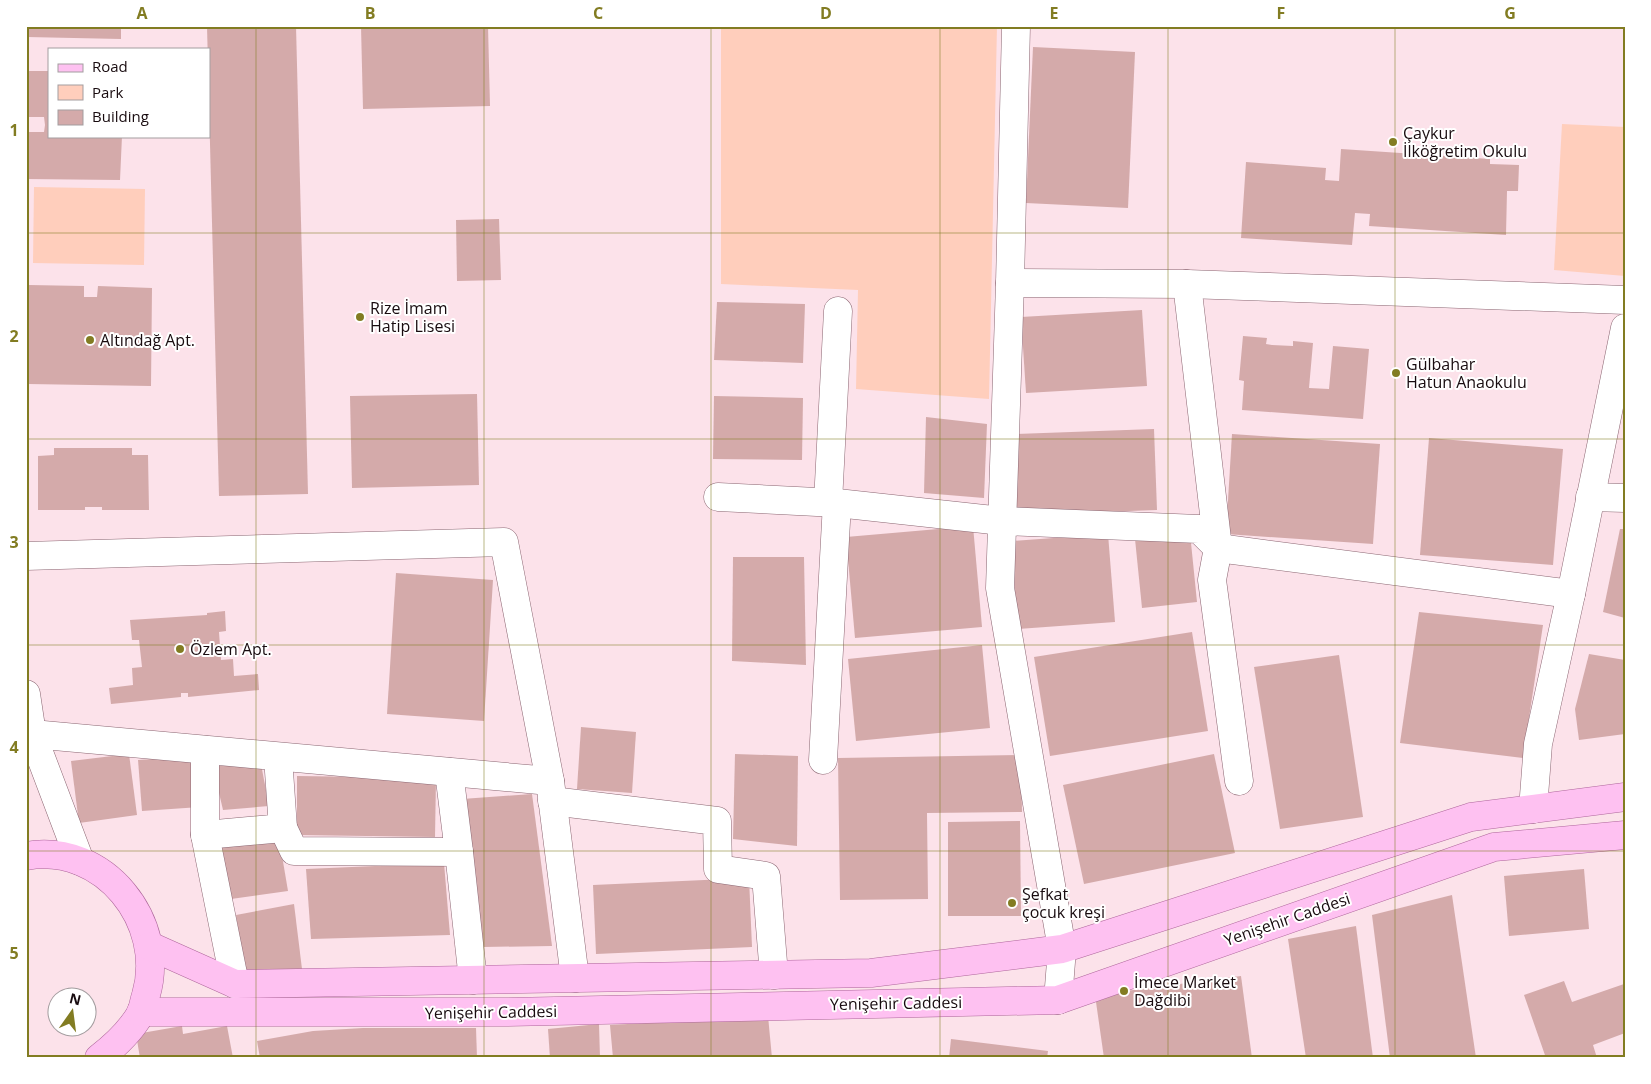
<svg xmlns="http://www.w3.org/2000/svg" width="1651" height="1084" viewBox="0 0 1651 1084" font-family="'Open Sans',sans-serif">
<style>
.green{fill:#ffcebc}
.building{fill:#d4aaaa}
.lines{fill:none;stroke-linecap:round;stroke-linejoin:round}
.street-casing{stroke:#8b6672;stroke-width:29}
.primary-casing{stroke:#ae669b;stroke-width:29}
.street{stroke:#fff;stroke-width:28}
.primary{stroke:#fec1f1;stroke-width:28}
.grid{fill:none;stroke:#827c22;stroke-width:1;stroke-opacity:0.55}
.poi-dot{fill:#827c22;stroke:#fff;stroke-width:2}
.labels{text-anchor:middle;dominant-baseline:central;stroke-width:4;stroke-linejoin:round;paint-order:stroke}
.poi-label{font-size:16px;fill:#180b0f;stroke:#fff;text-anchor:start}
.street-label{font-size:16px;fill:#180b0f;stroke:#fff}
.neatline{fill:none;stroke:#827c22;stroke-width:2}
.grid-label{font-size:16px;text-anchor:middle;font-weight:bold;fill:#827c22}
</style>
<rect width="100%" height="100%" fill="#fce2ea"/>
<g class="green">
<path d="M721,26H997L989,399L856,389L858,290L721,284Z"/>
<path d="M1562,124L1625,127V276L1554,270Z"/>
<path d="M34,187L145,189L144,265L33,263Z"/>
</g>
<g class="building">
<path d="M27,26H121V39L27,37Z"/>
<path d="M207,26H296L308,494L219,496Z"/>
<path d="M361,26H488L490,106L363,109Z"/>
<path d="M1033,47L1135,52L1128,208L1026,203Z"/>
<path d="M27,71H49V136H122L120,180L26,179V132H44L45,125L44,117H26Z"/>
<path d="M1341,149L1490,159V164L1519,165L1518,191H1507L1506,235L1369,226L1370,214L1355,213L1352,245L1241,238L1246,162L1326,168L1325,180L1339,181Z"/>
<path d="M499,219L501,280L457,281L456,220Z"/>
<path d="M29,285L84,286V297H97L98,286L152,288L151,386L28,384Z"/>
<path d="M717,302L805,304L803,363L714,360Z"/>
<path d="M1142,310L1147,386L1026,393L1021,317Z"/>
<path d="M1243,336L1267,338L1266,344L1272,345L1293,346V341L1313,343L1309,388L1329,389L1333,346L1369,349L1363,419L1242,410L1244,381L1239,380Z"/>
<path d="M477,394L479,485L352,488L350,396Z"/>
<path d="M714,396L803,398L802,460L713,459Z"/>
<path d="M926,417L987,424L984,498L924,493Z"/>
<path d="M1154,429L1157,510L1017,515L1014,434Z"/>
<path d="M1232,434L1380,444L1373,544L1226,534Z"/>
<path d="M1429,438L1563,449L1553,565L1420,555Z"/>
<path d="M54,448H132V455H148L149,510H102V507H85V510H38V456L54,455Z"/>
<path d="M973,526L982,627L855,638L846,537Z"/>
<path d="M1620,529H1625V618L1603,612Z"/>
<path d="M1190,533L1197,602L1142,608L1135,539Z"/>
<path d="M1108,534L1115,622L1018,629L1011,541Z"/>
<path d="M733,557H804L806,665L732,661Z"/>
<path d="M396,573L493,580L484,721L387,714Z"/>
<path d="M225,611L226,631L219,632L221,660L233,659L234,676L258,674L259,690L188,697V693H181V697L111,704L109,688L133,685L132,668L142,667L139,640H132L130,620L207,615V613Z"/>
<path d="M1419,612L1543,625L1523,758L1400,743Z"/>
<path d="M1192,632L1208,731L1050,756L1034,657Z"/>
<path d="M982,645L990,728L856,741L848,659Z"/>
<path d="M1589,654L1625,660V734L1579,740L1575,709Z"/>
<path d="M1339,655L1363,817L1280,829L1254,667Z"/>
<path d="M581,727L636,732L632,793L577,789Z"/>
<path d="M129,754L137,815L79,823L71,761Z"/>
<path d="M735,754L798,756L797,846L733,839Z"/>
<path d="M1214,754L1235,853L1084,884L1063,785Z"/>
<path d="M1021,755L1022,812L927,813L928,899L840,900L838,758Z"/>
<path d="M197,756L200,807L142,811L138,760Z"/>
<path d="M260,759L269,806L223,810L213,767Z"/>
<path d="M297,776L436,778L435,837L297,835Z"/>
<path d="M532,794L552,946L483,947L462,799Z"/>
<path d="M1020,821L1021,916H948V822Z"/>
<path d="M279,838L288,891L231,899L221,844Z"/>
<path d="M444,863L450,935L311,939L306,869Z"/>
<path d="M1584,869L1589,929L1509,936L1504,876Z"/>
<path d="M749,878L752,947L596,954L593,885Z"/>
<path d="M1452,895L1476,1058H1390L1372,915Z"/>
<path d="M294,904L302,969L245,974L236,915Z"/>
<path d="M1356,926L1373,1058H1306L1288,939Z"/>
<path d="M1241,976L1252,1058H1104L1095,995Z"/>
<path d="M1564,981L1572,1002L1624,984L1625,1033L1593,1045L1597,1058H1546L1524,995Z"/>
<path d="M768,1016L772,1058H613L610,1025Z"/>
<path d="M599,1024L600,1058H550L548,1029Z"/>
<path d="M182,1026L183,1034L227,1026L233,1058H140L136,1034Z"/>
<path d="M363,1028H476L477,1058H260L257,1041L313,1031Z"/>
<path d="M951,1039L1048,1051L1047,1058H949Z"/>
</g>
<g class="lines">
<g class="street-casing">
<g id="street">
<path d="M1016,26L1010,283L1000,588L1062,949L1058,1000"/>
<path d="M1010,283L1187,284L1625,300"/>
<path d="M1187,284L1218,548L1212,580L1239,781"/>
<path d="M718,497L837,503L1002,521L1199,529L1218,548L1571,594"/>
<path d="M1590,497L1625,498"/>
<path d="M828,502L838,311"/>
<path d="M26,556L504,542L550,781"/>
<path d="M26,694L32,734L80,861"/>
<path d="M32,734L550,781L575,978"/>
<path d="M205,750V835L283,828L278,757"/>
<path d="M823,760L837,503"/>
<path d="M552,801L717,821L718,869L766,876L774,975"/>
<path d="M1533,809L1538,744L1571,594L1625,328"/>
<path d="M283,828L294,851L459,852L449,772"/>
<path d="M205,835L235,984"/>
<path d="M459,852L473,980"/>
</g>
</g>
<g class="primary-casing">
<g id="primary">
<path d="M26,856C104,842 167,922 146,995C144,1001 143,1008 141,1013C130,1032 116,1045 99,1058"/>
<path d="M150,946L235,984L871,973L1062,949L1471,817L1625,797"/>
<path d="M141,1012H505L1058,1000L1494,847L1625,835"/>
</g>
</g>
<use href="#street" class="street"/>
<use href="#primary" class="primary"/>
</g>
<path class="grid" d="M256,26V1058M484,26V1058M711,26V1058M940,26V1058M1168,26V1058M1395,26V1058M26,233H1625M26,439H1625M26,645H1625M26,851H1625"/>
<g class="poi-dot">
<circle cx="1393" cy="142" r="5"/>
<circle cx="360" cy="317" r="5"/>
<circle cx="90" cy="340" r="5"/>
<circle cx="1396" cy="373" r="5"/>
<circle cx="180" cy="649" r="5"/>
<circle cx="1012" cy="903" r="5"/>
<circle cx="1124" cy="991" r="5"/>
</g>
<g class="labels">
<g class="poi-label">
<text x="1403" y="133">Çaykur<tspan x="1403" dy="18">İlköğretim Okulu</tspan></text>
<text x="370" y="308">Rize İmam<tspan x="370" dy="18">Hatip Lisesi</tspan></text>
<text x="100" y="340">Altındağ Apt.</text>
<text x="1406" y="364">Gülbahar<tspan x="1406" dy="18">Hatun Anaokulu</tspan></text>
<text x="190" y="649">Özlem Apt.</text>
<text x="1022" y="894">Şefkat<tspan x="1022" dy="18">çocuk kreşi</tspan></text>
<text x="1134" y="982">İmece Market<tspan x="1134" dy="18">Dağdibi</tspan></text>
</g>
<g class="street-label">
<text transform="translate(1287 919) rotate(-19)">Yenişehir Caddesi</text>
<text transform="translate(896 1003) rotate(-1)">Yenişehir Caddesi</text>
<text transform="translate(491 1012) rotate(-1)">Yenişehir Caddesi</text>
</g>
</g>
<rect width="1651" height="1084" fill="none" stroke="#ffffff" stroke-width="55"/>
<rect x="48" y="48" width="162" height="90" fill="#ffffff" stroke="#a39d9f"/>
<rect x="58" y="64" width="25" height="8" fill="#fec1f1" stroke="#a39d9f"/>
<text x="92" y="72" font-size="15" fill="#180b0f">Road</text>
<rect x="58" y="85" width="25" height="15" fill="#ffcebc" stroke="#a39d9f"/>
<text x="92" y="98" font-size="15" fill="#180b0f">Park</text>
<rect x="58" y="110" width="25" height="15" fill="#d4aaaa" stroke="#a39d9f"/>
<text x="92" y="122" font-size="15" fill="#180b0f">Building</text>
<g transform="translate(72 1012) rotate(14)"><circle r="24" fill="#ffffff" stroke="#a39d9f"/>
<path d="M0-4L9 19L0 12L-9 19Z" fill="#827c22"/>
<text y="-8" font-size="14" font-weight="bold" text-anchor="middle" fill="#180b0f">N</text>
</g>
<rect x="28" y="28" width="1596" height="1028" class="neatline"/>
<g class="grid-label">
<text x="142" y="19">A</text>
<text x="370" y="19">B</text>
<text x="598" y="19">C</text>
<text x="826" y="19">D</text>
<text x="1054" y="19">E</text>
<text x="1281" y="19">F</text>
<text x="1510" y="19">G</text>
<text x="14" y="136">1</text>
<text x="14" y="342">2</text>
<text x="14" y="548">3</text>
<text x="14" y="753">4</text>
<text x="14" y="959">5</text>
</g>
</svg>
